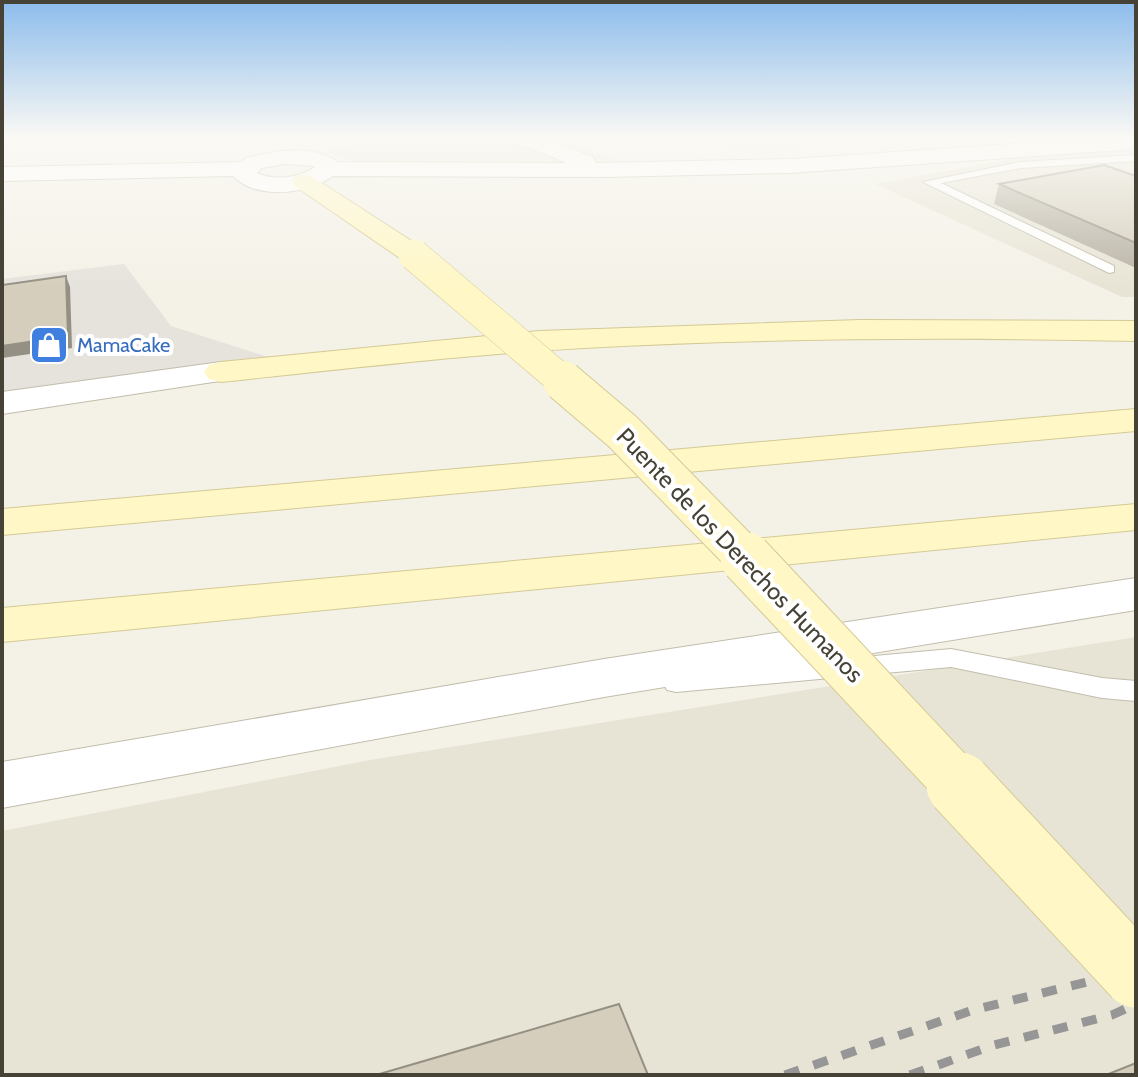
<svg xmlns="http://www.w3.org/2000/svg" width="1138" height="1077" viewBox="0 0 1138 1077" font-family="Cabin,sans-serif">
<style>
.residential{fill:#e8e4d5}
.industrial{fill:#e6e2dc}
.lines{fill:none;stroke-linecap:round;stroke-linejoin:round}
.lane-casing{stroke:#c2bdac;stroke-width:2}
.street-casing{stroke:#c2bdac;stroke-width:2}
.secondary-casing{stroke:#d4ca96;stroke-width:2}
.lane{fill:#fff;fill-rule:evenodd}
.street{fill:#fff;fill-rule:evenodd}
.secondary{fill:#fff7c6;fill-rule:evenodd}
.rail{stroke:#969696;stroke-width:9;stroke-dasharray:15 15;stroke-linecap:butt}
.secondary-bridge-far3-casing{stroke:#d4ca96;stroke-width:32;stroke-linecap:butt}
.secondary-bridge-far2-casing{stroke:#d4ca96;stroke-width:42;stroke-linecap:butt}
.secondary-bridge-far1-casing{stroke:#d4ca96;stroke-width:53;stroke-linecap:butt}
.secondary-bridge-casing{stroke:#d4ca96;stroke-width:67;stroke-linecap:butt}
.secondary-bridge-far3{stroke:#fff7c6;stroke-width:31}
.secondary-bridge-far2{stroke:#fff7c6;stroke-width:40}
.secondary-bridge-far1{stroke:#fff7c6;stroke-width:51}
.secondary-bridge{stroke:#fff7c6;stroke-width:65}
.wall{fill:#b7b1a2}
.shaded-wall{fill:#959084}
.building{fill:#d5cebc;stroke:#959084;stroke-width:2}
.labels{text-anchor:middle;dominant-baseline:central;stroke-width:8;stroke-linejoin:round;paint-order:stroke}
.far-shop-label{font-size:20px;fill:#366cbe;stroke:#fff;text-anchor:start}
.street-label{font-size:24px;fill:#474236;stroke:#fff}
</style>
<rect width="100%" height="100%" fill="#f4f1e7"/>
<g class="residential">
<path d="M393,136H552L639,169L378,168L323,152Z"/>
<path d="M703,136H841L759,155Z"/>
<path d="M1136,147V297H1122L875,184L1027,156Z"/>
<path d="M1136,637V1075H2V831L370,760Z"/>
</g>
<path class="industrial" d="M124,264L171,326L290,364L2,406V279Z"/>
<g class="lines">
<g class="lane-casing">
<g id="lane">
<path d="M1136,155V161L1021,168L941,183L1114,266V272L1109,273L923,182L1021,162Z"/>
<path d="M951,649L1102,678L1136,681V701L1102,698L951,667L676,692L667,690L663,683L667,676L676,674Z"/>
</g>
</g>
<g class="street-casing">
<g id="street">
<path d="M509,136H538L593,157L596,163L790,159L1132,136H1136V149L790,173L604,177L333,176C307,195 256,200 233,176L2,181V167L242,162L246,158C274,151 312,143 338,162L567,163L512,141ZM284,164L312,166L315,167C298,178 276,181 257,173L262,168Z"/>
<path d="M221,362L233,365L238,372L233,379L2,414V392Z"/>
<path d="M1136,578V610L604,697L2,808V762L604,659Z"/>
</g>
</g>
<g class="secondary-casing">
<g id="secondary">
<path d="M303,174L311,176L424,249L428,255L424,261L414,263L404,261L295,186L291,181L295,176Z"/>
<path d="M860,320L1136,321V341C952,337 767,338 584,348C462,355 342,369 221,382L209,379L204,372L209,365L221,362L539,331Z"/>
<path d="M1136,409V431L2,535V509Z"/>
<path d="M1136,504V530L2,642V608Z"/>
</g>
</g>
<use href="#lane" class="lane"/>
<use href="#street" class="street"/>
<use href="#secondary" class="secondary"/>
<g class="rail">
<path d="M785,1075L973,1010L1087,982L1136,959"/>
<path d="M910,1075L994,1045L1112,1015L1136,1004"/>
</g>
<g class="secondary-bridge-far3-casing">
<path id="secondary-bridge-far3" d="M414,255L565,383"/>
</g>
<g class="secondary-bridge-far2-casing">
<path id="secondary-bridge-far2" d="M563,381L623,432L748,560"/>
</g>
<g class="secondary-bridge-far1-casing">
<path id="secondary-bridge-far1" d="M746,558L961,787"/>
</g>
<g class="secondary-bridge-casing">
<path id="secondary-bridge" d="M959,785L1136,975"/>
</g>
<use href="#secondary-bridge-far3" class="secondary-bridge-far3"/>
<use href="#secondary-bridge-far2" class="secondary-bridge-far2"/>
<use href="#secondary-bridge-far1" class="secondary-bridge-far1"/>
<use href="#secondary-bridge" class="secondary-bridge"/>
</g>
<path class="wall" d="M1136,176V268L994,204L999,184Z"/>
<path class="shaded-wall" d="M66,276L70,287L72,348L2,358V346Z"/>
<g class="building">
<path d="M1104,165L1136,176V243L999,184Z"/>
<path d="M66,276L68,336L2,346V285Z"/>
<path d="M619,1004L648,1075H376Z"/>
<path d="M1136,1063V1075H1106Z"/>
</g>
<linearGradient id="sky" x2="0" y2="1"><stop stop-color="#8cbcec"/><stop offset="0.48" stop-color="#faf9f4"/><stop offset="1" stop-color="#faf9f4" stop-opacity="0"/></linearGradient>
<rect width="1138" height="286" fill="url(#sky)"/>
<defs>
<g id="shop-square" transform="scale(2)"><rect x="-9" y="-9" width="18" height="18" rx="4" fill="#3f7fe0" stroke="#fff"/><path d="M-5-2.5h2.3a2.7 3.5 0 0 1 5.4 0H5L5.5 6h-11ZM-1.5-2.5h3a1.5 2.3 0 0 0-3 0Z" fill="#fff"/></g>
</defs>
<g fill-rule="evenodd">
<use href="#shop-square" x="49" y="345"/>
</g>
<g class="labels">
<g class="far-shop-label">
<text x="77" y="345">MamaCake</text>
</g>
<g class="street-label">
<text transform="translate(740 555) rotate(46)">Puente de los Derechos Humanos</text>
</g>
</g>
<rect width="1138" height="1077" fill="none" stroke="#474236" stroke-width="8"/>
</svg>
